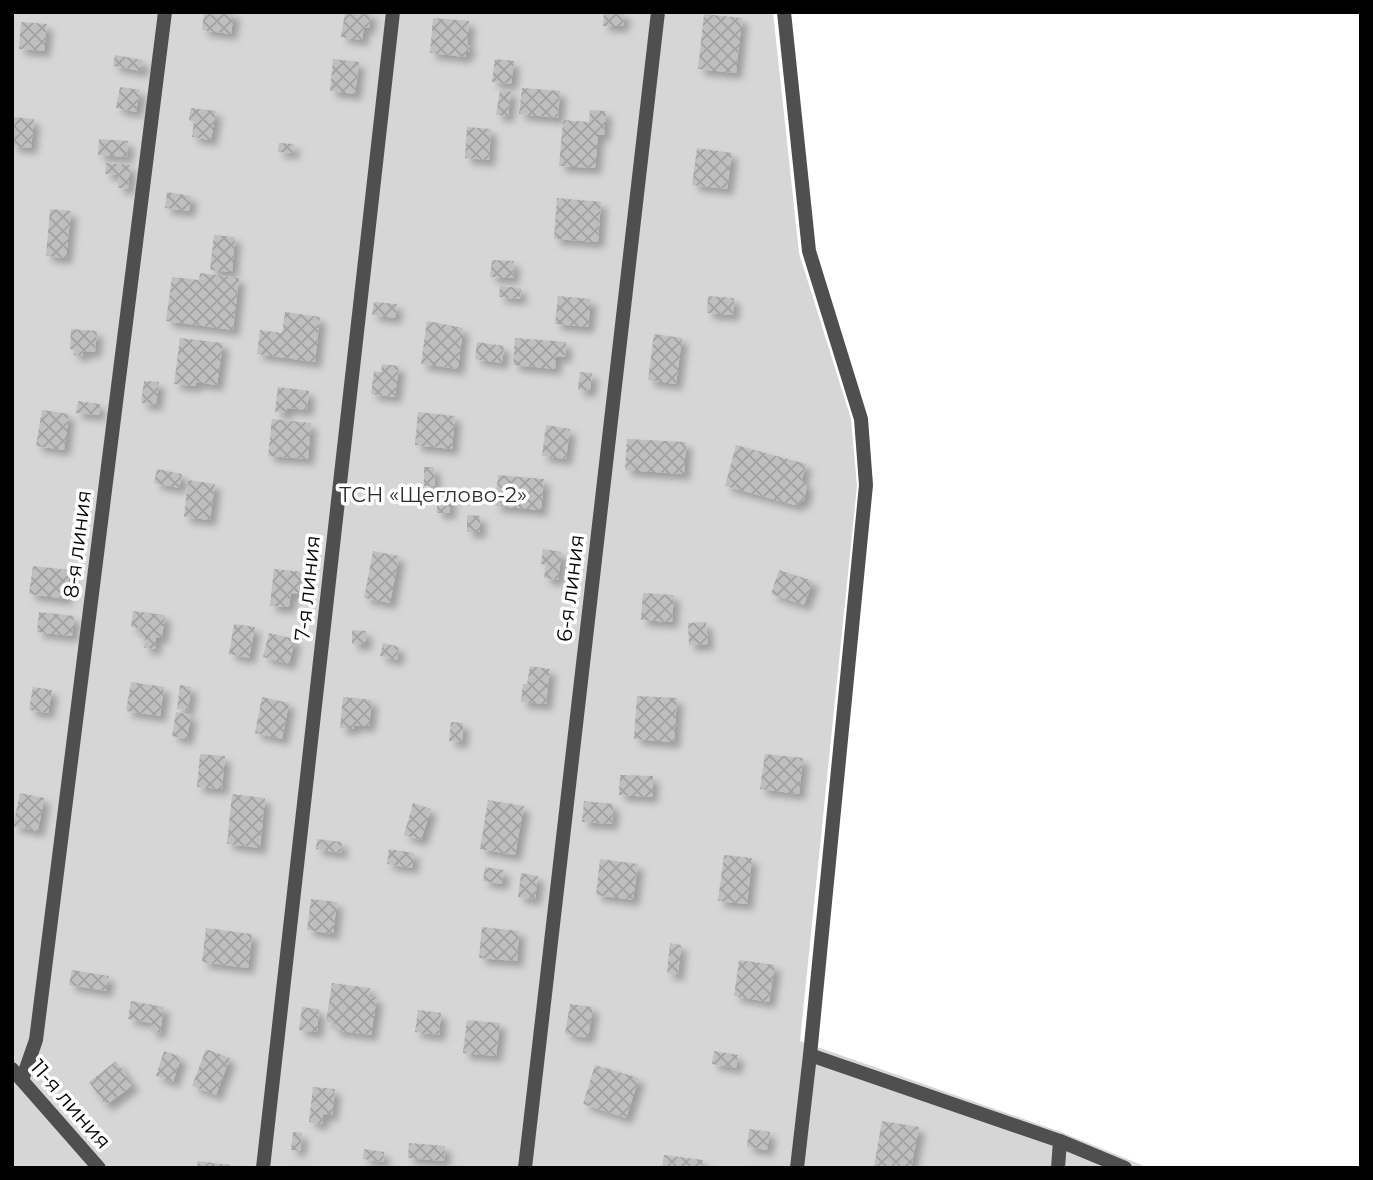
<svg xmlns="http://www.w3.org/2000/svg" width="1373" height="1180" viewBox="0 0 1373 1180" font-family="Montserrat,sans-serif">
<style>
.green{fill:#d6d6d6}
.building{fill:url(#building-cross-hatch);filter:url(#shadow)}
.lines{fill:none;stroke-linecap:round;stroke-linejoin:round}
.minor{stroke:#4f4f4f;stroke-width:14}
.labels{text-anchor:middle;dominant-baseline:central;stroke-width:7;stroke-linejoin:round;paint-order:stroke}
.park-label{font-size:21px;fill:#2d2d2d;stroke:#fff}
.street-label{font-size:21px;fill:#000;stroke:#fff}
</style>
<defs>
<pattern id="building-cross-hatch" width="8" height="8" patternUnits="userSpaceOnUse" patternTransform="scale(1.75)"><rect width="8" height="8" fill="#bfbfbf"/><path d="M0 0l8 8M0 8l8-8" fill="none" stroke="#a2a2a2"/></pattern>
<filter id="shadow"><feDropShadow dx="6" dy="6" stdDeviation="3.5" flood-color="#0004"/></filter>
</defs>
<rect width="100%" height="100%" fill="#fff"/>
<path class="green" d="M12,12H773L799,253L851,419L857,486L800,1041L1061,1132L1149,1168H12Z"/>
<g class="building">
<path d="M204,12H234L231,34L202,30Z"/>
<path d="M345,12H371L369,28L364,27L362,40L341,37Z"/>
<path d="M604,12H624L623,26H603Z"/>
<path d="M704,14L742,18L736,73L698,69Z"/>
<path d="M433,18L469,21L467,45H470L469,52H466L465,57L430,53Z"/>
<path d="M21,22L47,24L44,51L19,49Z"/>
<path d="M115,55L143,60L142,71L113,66Z"/>
<path d="M333,59L359,62L355,94L330,91Z"/>
<path d="M495,59L514,61L511,84L492,82Z"/>
<path d="M120,87L140,90L136,112L116,108Z"/>
<path d="M522,88L560,91L558,118L519,114Z"/>
<path d="M500,90L511,91L508,116L496,115Z"/>
<path d="M191,108L216,111L211,140L192,137L194,121L189,120Z"/>
<path d="M590,110L606,111L604,135H598L595,168L559,166L563,120L589,122Z"/>
<path d="M12,117L34,119L31,148L12,146Z"/>
<path d="M467,127L491,129L489,160L465,158Z"/>
<path d="M99,139L128,141L127,157L98,155Z"/>
<path d="M279,143L294,144L293,153L278,152Z"/>
<path d="M697,148L732,153L727,189L692,185Z"/>
<path d="M106,163L130,165L128,189L118,188L119,175L105,174Z"/>
<path d="M167,192L191,196L189,211L165,208Z"/>
<path d="M557,198L601,202L598,242L554,239Z"/>
<path d="M50,209L71,211L66,258L46,256Z"/>
<path d="M214,235L235,237L232,272L210,270Z"/>
<path d="M492,260L514,261L513,278L490,277Z"/>
<path d="M200,273L239,278L233,330L166,321L172,277L199,280Z"/>
<path d="M500,286L521,288L520,299L499,297Z"/>
<path d="M558,296L591,299L588,327L555,324Z"/>
<path d="M708,296L734,298L733,315L707,313Z"/>
<path d="M374,302L397,304L395,318L372,315Z"/>
<path d="M285,312L320,317L315,362L257,354L260,330L282,333Z"/>
<path d="M427,321L463,328L458,369L421,364Z"/>
<path d="M71,329L97,331L95,352L83,351V356L74,355L75,350L70,349Z"/>
<path d="M654,334L682,338L676,384L648,380Z"/>
<path d="M180,338L223,343L217,385L196,382L195,386L174,384Z"/>
<path d="M515,338L566,342L565,357L556,356L555,369L513,365Z"/>
<path d="M477,342L504,346L502,363L475,359Z"/>
<path d="M382,364L399,366L395,397L371,394L374,371L381,372Z"/>
<path d="M580,372L592,373L590,391L578,390Z"/>
<path d="M144,381L159,382L156,405L141,403Z"/>
<path d="M278,387L309,391L307,410L287,408V413L275,412Z"/>
<path d="M78,401L100,404L99,415L76,413Z"/>
<path d="M42,410L69,414L64,450L36,446Z"/>
<path d="M418,412L455,416L452,449L415,445Z"/>
<path d="M272,419L311,423L308,459L268,456Z"/>
<path d="M546,425L570,429L566,459L542,456Z"/>
<path d="M627,439L686,442L684,474L625,470Z"/>
<path d="M736,445L806,464L802,479L807,486L804,500L795,505L725,486Z"/>
<path d="M424,467H434L435,486H424Z"/>
<path d="M157,469L182,474L179,488L154,483Z"/>
<path d="M498,475L544,479L541,510L495,506Z"/>
<path d="M188,480L215,484L210,520L184,517Z"/>
<rect x="437" y="491" width="13" height="22"/>
<path d="M467,515L480,516V532H467Z"/>
<path d="M543,549L562,552L558,580L544,578L546,565L541,564Z"/>
<path d="M373,551L399,556L390,603L364,598Z"/>
<path d="M33,566L70,570L66,599L29,594Z"/>
<path d="M274,569L303,572L301,594L291,593L289,607L270,606Z"/>
<path d="M779,570L813,581L804,605L771,594Z"/>
<path d="M643,593L674,595L672,622L641,620Z"/>
<path d="M133,611L165,615L162,638L156,637L155,649L144,648L145,638L139,637L140,628L131,627Z"/>
<path d="M39,612L74,616L72,636L37,632Z"/>
<path d="M706,622L708,644L689,645L688,623Z"/>
<path d="M234,624L255,627L249,658L229,654Z"/>
<path d="M352,630L366,631V644H352Z"/>
<path d="M269,633L295,639L289,664L263,657Z"/>
<path d="M383,643L399,647L397,660L380,656Z"/>
<path d="M530,666L550,669L546,704L521,702L523,684H527Z"/>
<path d="M131,682L164,687L160,716L126,711Z"/>
<path d="M180,685L191,687L188,710L177,709Z"/>
<path d="M33,687L52,690L48,713L29,710Z"/>
<path d="M637,696L677,698L674,742L634,739Z"/>
<path d="M262,697L289,703L282,739L255,733Z"/>
<path d="M343,697L372,700L369,726L354,725L353,729L340,728Z"/>
<path d="M176,712L191,715L187,739L172,736Z"/>
<path d="M451,722L463,723L462,742L449,741Z"/>
<path d="M200,754L225,756L222,789L197,787Z"/>
<path d="M765,754L803,758L799,794L760,789Z"/>
<path d="M620,775L653,776L652,797L619,795Z"/>
<path d="M20,793L44,798L38,831L13,826Z"/>
<path d="M232,794L265,798L260,848L227,844Z"/>
<path d="M488,800L524,806L515,855L480,849Z"/>
<path d="M584,801L613,804L612,824L582,822Z"/>
<path d="M413,803L431,809L421,840L404,835Z"/>
<path d="M317,839L342,842L341,853L316,849Z"/>
<path d="M389,849L414,853L412,868L387,864Z"/>
<path d="M724,855L752,858L747,904L718,901Z"/>
<path d="M600,859L638,864L633,900L596,895Z"/>
<path d="M485,867L504,870L502,884L483,881Z"/>
<path d="M521,873L538,876L535,899L518,897Z"/>
<path d="M311,899L337,902L333,934L307,930Z"/>
<path d="M482,927L519,931L517,961L479,958Z"/>
<path d="M206,928L252,934L248,968L202,962Z"/>
<path d="M670,943L681,945L678,975L667,973Z"/>
<path d="M739,960L775,965L769,1002L734,996Z"/>
<path d="M72,970L109,976L106,991L69,985Z"/>
<path d="M332,983L370,988L369,997H377L371,1035L334,1030L335,1023L326,1022Z"/>
<path d="M131,1001L164,1007L160,1033L150,1031L151,1023L128,1019Z"/>
<path d="M570,1004L593,1007L588,1038L565,1034Z"/>
<path d="M302,1007L319,1009L317,1032L299,1030Z"/>
<path d="M418,1010L441,1013L439,1035L415,1032Z"/>
<path d="M467,1020L500,1023L496,1056L463,1053Z"/>
<path d="M206,1049L230,1058L216,1095L192,1086Z"/>
<path d="M164,1051L181,1057L173,1082L156,1076Z"/>
<path d="M714,1051L738,1055L736,1068L712,1064Z"/>
<path d="M116,1061L133,1085L106,1105L89,1082Z"/>
<path d="M595,1065L639,1078L626,1118L583,1104Z"/>
<path d="M313,1087L335,1089L332,1115L323,1114L322,1124L309,1122Z"/>
<path d="M882,1121L919,1127L911,1168L874,1167Z"/>
<path d="M749,1129L770,1132L767,1150L747,1147Z"/>
<path d="M293,1132L302,1133L300,1151L291,1150Z"/>
<path d="M409,1143L445,1146L444,1161L408,1158Z"/>
<path d="M364,1149L384,1152L383,1162L363,1159Z"/>
<path d="M664,1155L703,1160L702,1168H662Z"/>
<path d="M198,1161L230,1165V1168H197Z"/>
</g>
<g class="lines">
<g class="minor">
<path d="M784,12L809,251L861,419L866,485L810,1055L797,1168"/>
<path d="M810,1055L1060,1141L1125,1168"/>
<path d="M12,1069L99,1168"/>
<path d="M22,1080L36,1040L165,12"/>
<path d="M263,1168L393,12"/>
<path d="M525,1168L658,12"/>
<path d="M1058,1168L1060,1141"/>
</g>
</g>
<g class="labels">
<g class="park-label">
<text x="433" y="494">ТСН «Щеглово-2»</text>
</g>
<g class="street-label">
<text transform="translate(77 544) rotate(-83)">8-я линия</text>
<text transform="translate(307 588) rotate(-84)">7-я линия</text>
<text transform="translate(570 588) rotate(-83)">6-я линия</text>
<text transform="translate(71 1104) rotate(49)">11-я линия</text>
</g>
</g>
<rect width="1373" height="1180" fill="none" stroke="#000000" stroke-width="28"/>
</svg>
